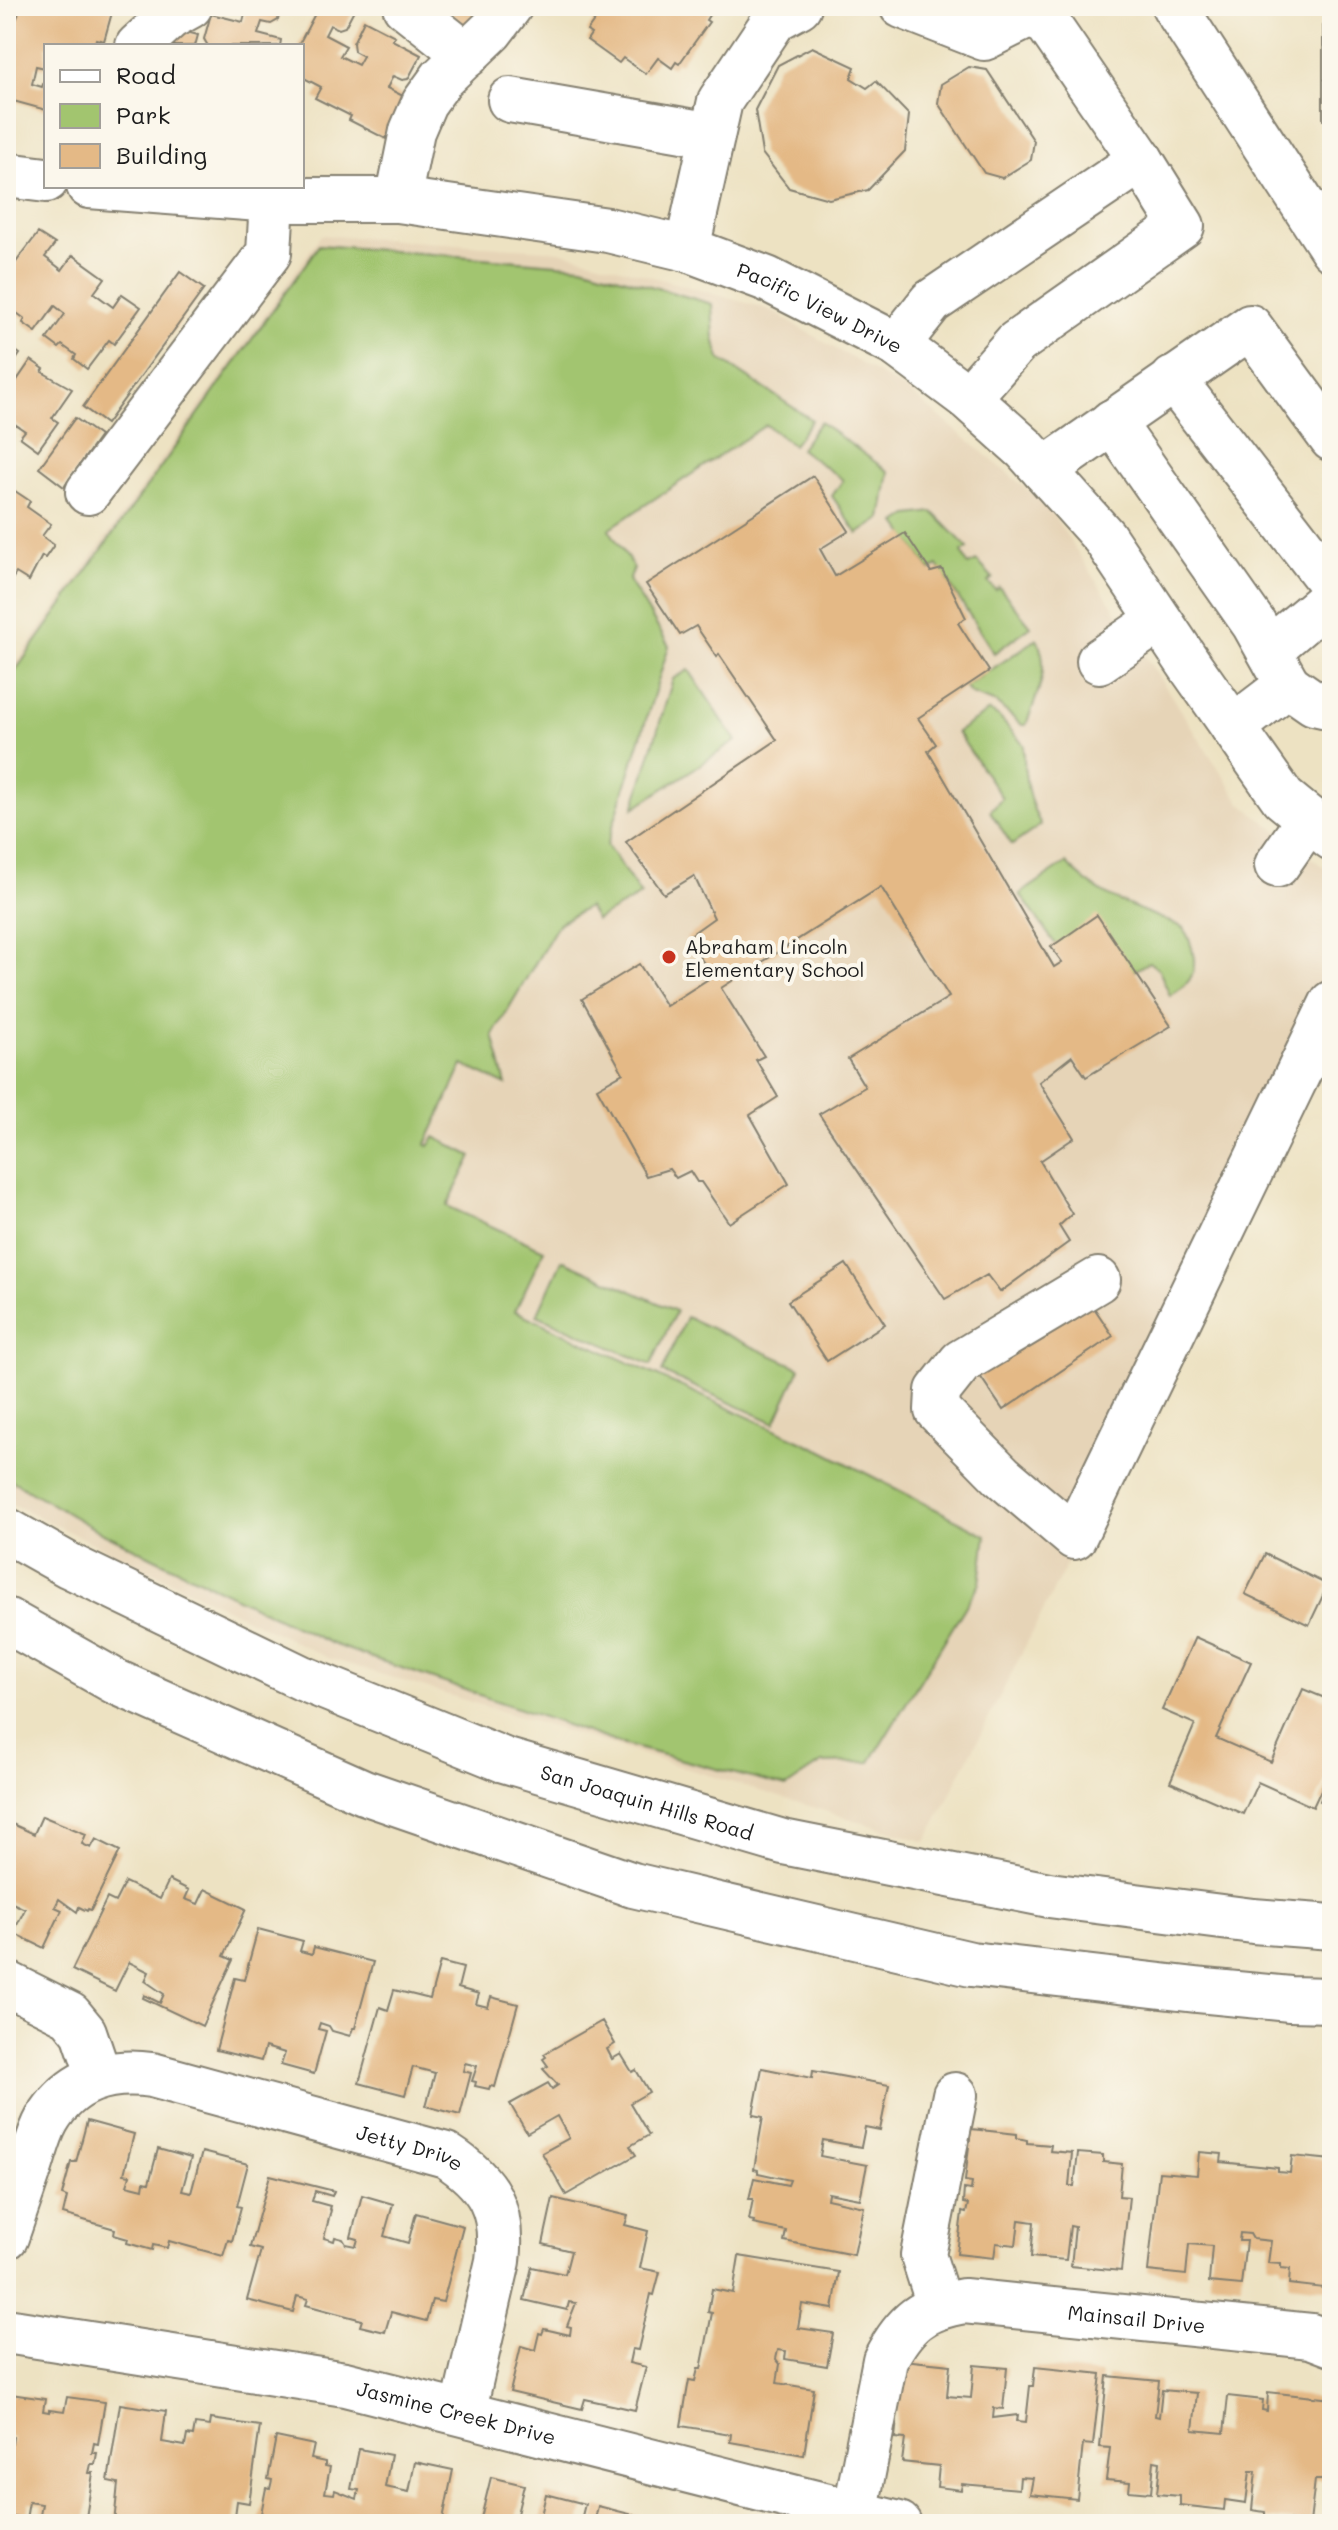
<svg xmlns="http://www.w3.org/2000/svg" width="1338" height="2530" viewBox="0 0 1338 2530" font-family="Mali,sans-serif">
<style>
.built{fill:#e6d4b7}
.green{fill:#a2c56f;stroke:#5f7046;stroke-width:2}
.building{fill:#e4b986}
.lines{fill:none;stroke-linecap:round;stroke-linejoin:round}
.minor-casing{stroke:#847f6f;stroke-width:48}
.major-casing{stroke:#847f6f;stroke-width:48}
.minor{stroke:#fff;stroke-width:44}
.major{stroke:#fff;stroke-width:44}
.poi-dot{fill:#c8321e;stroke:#fbf7ec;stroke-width:3}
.labels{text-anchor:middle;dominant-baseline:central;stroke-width:8;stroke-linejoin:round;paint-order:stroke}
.street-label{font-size:20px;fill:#1c1c1c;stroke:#fbf7ec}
.poi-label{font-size:20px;fill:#1c1c1c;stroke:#fbf7ec;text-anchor:start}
</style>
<rect width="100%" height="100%" fill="#fbf7ec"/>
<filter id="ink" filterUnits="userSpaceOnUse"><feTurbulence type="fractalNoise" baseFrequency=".0125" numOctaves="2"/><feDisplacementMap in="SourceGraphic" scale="16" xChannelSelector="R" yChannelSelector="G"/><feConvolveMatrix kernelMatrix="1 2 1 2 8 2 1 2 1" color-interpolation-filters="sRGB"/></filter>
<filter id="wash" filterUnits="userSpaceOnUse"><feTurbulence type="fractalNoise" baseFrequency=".006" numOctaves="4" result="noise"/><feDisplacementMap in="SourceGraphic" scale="32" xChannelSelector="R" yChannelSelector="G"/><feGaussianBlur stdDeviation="1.8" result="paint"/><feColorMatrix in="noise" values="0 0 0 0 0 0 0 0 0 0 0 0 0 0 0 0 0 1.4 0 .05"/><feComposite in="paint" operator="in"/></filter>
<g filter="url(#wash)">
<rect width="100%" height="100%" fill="#ede2c2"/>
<path class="built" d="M321,235L559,251L768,309L911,393L1048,507L1241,803L1332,874V1041L926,1842L328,1658L6,1501V677Z"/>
<g class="green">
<path d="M319,245L582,266L712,304L714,338L720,359L812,420L793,445L766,425L609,529L634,568L629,580L669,646L607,845L641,895L596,920L588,907L559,923L493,1035L506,1085L463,1065L426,1144L429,1146L435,1137L472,1156L447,1206L544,1250L515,1311L821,1450L986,1535L980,1583L870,1762L822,1763L786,1787L621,1744L332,1644L95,1529L6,1477V684Z"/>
<path d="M820,422L889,472L881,519L858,534L832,496L843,480L800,449Z"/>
<path d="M933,512L968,548L962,552L968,565L977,561L993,578L988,582L996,590L999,587L1031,626L994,653L938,566L930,570L897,523L909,515Z"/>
<path d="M1037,639C1052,669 1036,696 1026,725H1022L996,703L971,694L965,687Z"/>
<path d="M689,670L736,741L634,808L673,679Z"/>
<path d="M989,711L999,717L1024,745C1023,772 1028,801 1041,825L1012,845L990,811L1002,798L957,732Z"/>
<path d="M1066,863C1102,901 1138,907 1184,928C1192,944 1201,969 1186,984C1182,989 1175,992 1170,996L1159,970L1149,962L1134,971L1056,945L1020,894Z"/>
<path d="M562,1260L676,1311L651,1365L537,1315Z"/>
<path d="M686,1317L800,1368L775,1423L662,1372Z"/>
</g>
<g id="blocks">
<g class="building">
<path d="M21,6H101L113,9L104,41L96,39L94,46H46L45,68L36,66L32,84L42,87L46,76V110L6,99V25L8,16L17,18Z"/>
<path d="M247,6H281L278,20L271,24L262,22L258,34L281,40L280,46H208L204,39L211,14L243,22Z"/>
<path d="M319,6H356L345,27L339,29L330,25L325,35L346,46L340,56L358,65L363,56L354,51L353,43L364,20L395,36L392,40L421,55L408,79L402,80L393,76L387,88L407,98L386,139L349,120L351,116L315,98L321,87L302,77V46H298Z"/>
<path d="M446,6H485L468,28L447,10Z"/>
<path d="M605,6H720L716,11L713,9L706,20L709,22L679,64L676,62L672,68L658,58L646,74L623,58L619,63L587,40L591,34L587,31Z"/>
<rect x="1323" y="25" width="9" height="95"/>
<path d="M167,27L198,35L195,46H162Z"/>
<path d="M812,47L855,67L851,78L867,88L876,81L909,115L905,151L868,190L829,199L789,188L762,153L755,110L778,65Z"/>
<path d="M969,67L987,70L1034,141L1031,160L1002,178L984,173L938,103L941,84Z"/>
<path d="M38,233L55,244L45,257L62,270L73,255L105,278L94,293L113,307L122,294L141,307L114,344L109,340L87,369L74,359L76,355L62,345L59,348L47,339L65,314L55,306L36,332L23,323L25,319L10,308L6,313V285L13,276L8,273Z"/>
<path d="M180,272L204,289L106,424L83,407Z"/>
<path d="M6,344L20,354L6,374Z"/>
<path d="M31,360L44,369L42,372L72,389L52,418L58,422L38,450L20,437L25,431L6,418V377L15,383Z"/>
<path d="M75,418L100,436L64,487L39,468Z"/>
<path d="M813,476L849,531L820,549L835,576L905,533L931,572L942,569L966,618L958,623L989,671L918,718L936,744L928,751L1054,967L1062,962L1051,947L1097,915L1171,1026L1086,1077L1072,1056L1039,1082L1074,1138L1040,1161L1072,1214L1059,1226L1069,1242L1000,1292L987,1275L945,1299L819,1114L865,1087L848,1059L949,997L881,887L721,988L764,1056L756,1060L778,1097L750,1115L789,1184L729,1223L701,1182H697L690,1171L676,1178L669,1169L646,1176L597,1088L623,1073L582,999L639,964L666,1006L713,976L686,938L714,918L694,876L664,894L626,842L777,740L719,654L717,657L696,626L680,635L646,584Z"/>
<path d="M9,487L30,501L27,507L51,524L42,536L54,545L45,558L42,556L29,581L16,573L9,584L6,582V490Z"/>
<path d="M846,1264L885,1324L827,1361L788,1301Z"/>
<path d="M1084,1293L1113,1336L1003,1410L974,1367Z"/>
<path d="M1265,1554L1328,1585L1309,1625L1245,1594Z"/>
<path d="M1195,1637L1251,1662L1216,1738L1271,1762L1303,1689L1332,1701V1766L1313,1807L1258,1782L1243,1814L1170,1782L1195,1724L1162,1710Z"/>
<path d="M1332,1773V1805L1320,1801Z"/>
<path d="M42,1816L86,1834L82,1844L91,1848L96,1839L120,1851L91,1910L88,1909L87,1911L79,1907L77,1912L59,1899L55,1907L62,1910L44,1948L13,1933L25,1909L6,1900V1821L34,1834Z"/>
<path d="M169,1880L189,1890L185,1899L198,1904L205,1889L246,1909L224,1956L233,1960L202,2026L143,1998L144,1995L160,2003L164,1994L145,1981L149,1972L129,1962L115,1991L72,1970L107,1898L115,1902L125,1882L160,1899Z"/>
<path d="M258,1929L303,1941L300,1951L312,1954L314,1947L373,1962L355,2028H353L350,2036L332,2031L329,2026L320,2023L318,2029L326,2031L314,2074L281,2065L285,2053L265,2047L261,2061L216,2050L235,1978L244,1980Z"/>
<path d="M440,1962L463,1968L458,1988L479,1994L476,2004L488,2007L491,1997L518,2004L495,2087L490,2086L489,2089L475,2086L476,2082L472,2081L477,2066L465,2063L463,2071L471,2073L460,2115L426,2106L435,2073L413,2067L405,2095L359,2083L380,2007L388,2010L394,1990L430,1999Z"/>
<path d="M602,2021L615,2044L607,2049L612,2059L621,2054L632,2072L636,2070L649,2092L630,2103L649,2135L630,2146L636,2155L566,2195L542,2153L569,2138L557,2116L527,2133L510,2104L548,2083L552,2089L558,2085L543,2069L548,2066L543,2059L546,2057L544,2054Z"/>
<path d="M762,2068L812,2078L813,2071L889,2085L880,2130L865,2127L861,2147L823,2140L820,2156L867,2165L860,2199L828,2193L827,2199L864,2207L854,2255L784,2241L786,2231L753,2224L754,2221L749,2220L753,2199H749L754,2178L788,2185L790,2180L758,2173V2170L754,2169L763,2117L753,2115Z"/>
<path d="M87,2121L134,2134L124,2174L130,2175L127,2185L143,2189L144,2182L149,2183L158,2149L191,2158L182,2191L191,2193L202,2152L248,2164L237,2206L241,2207L232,2241L228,2240L223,2256L169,2241L167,2248L153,2245L152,2250L127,2243L128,2239L114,2235L115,2229L63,2214L67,2197L62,2195L71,2162H76Z"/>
<path d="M971,2129L1017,2134V2138L1027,2140V2143L1051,2145L1050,2151L1072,2153L1069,2186H1074L1078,2153L1103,2155V2162L1122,2164L1119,2196L1129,2197L1121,2271L1071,2266L1075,2227L1070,2226L1066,2260L1031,2257L1034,2222L1019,2220L1016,2245L996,2243L994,2258L957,2254L962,2212L966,2213L968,2204L963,2203L964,2189L971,2190L972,2182L965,2181Z"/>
<path d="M1199,2152L1222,2154L1221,2162L1278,2168V2172L1290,2173L1292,2156L1332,2160V2289L1289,2284L1290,2269L1281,2268V2264L1268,2263L1271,2241L1253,2239L1250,2234L1240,2233L1239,2241H1246L1241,2285L1209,2282L1212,2246L1189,2244L1186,2275L1148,2271L1159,2172L1197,2175Z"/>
<path d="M270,2175L334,2191L332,2196L315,2191L312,2201L330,2206L329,2209L331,2210L324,2238L334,2241L335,2237L343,2239L346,2244L356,2246L358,2239L351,2237L362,2195L393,2204L384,2236L408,2243L416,2213L463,2226L443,2302L432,2300L426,2321L391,2312L385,2332L360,2326L362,2320L306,2305L308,2299L297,2296L293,2312L247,2300L261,2250L250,2247Z"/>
<path d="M553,2198L628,2216L625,2225L648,2231L640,2268L660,2272L654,2295L651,2294L638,2350L632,2349L629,2363L646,2367L635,2410L585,2399L582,2409L510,2392L521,2346L535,2350L539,2333L542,2334L544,2329L570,2335L571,2327L567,2326L576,2303L569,2302L567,2310L524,2300L532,2267L565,2274L571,2251L543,2244Z"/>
<path d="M739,2256L839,2272L833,2309L802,2304L798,2328L833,2333L827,2366L785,2359L786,2351L778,2350L776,2359L780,2364L777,2383L814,2389L804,2455L730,2442L731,2434L681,2426L689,2380L695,2381L698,2369H701L712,2313L708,2312L712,2289L733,2293Z"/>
<path d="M903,2360L950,2365L947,2396L971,2398L974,2365L1007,2368L1003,2409L994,2408L993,2418L1018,2415L1017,2421L1026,2422L1030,2386H1033L1035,2367L1101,2374L1093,2445L1083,2444L1077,2499L1030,2494L1033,2478L1020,2477L1019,2489L962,2484L961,2490L937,2487L939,2466L902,2462L905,2439L895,2438Z"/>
<path d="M1107,2376L1159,2381L1155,2416L1159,2417L1162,2390L1197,2393L1193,2430L1224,2433L1228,2396L1263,2400L1262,2410L1267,2411L1268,2392L1332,2399L1325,2480H1315L1310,2523L1265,2518V2512L1252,2510L1256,2471H1250L1246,2503L1225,2500L1224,2510L1180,2505V2496L1157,2494L1160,2462L1154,2461L1151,2493L1129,2491L1130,2482L1106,2480L1110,2448L1100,2447Z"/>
<path d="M11,2394L45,2399L43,2411L49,2412V2410L64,2412L67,2397L105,2402L98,2444L94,2443L92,2453H97L95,2464H91L89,2473H93L85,2524L39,2521L42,2504L29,2502L26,2519L6,2516V2444H12L13,2437L6,2436V2427Z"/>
<path d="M120,2404L166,2411L162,2442L185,2446L187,2435L193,2436L195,2424L210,2426L211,2419L260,2426L249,2503L237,2501L234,2524H114L118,2483L108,2481Z"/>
<path d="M276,2437L314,2445L311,2459L325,2462V2466L330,2467L325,2493L334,2494L335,2490L357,2499L359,2490L351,2489L359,2449L391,2455L385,2487L409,2492L415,2462L453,2470L442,2524H259L266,2488L270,2489L272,2480L268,2479Z"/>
<path d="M491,2477L524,2485L516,2518L534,2524H488L489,2520L481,2518Z"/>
<path d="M546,2494L585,2504L580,2524H539Z"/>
<path d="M598,2506L665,2523V2524L642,2521V2524H594Z"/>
</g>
</g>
</g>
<g filter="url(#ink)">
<use href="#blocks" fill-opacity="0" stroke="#847f6f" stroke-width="2"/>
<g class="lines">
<g class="minor-casing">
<g id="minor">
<path d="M405,6L467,55"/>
<path d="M902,6L984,38L1030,15L1047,23L1141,160"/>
<path d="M1174,6L1332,249"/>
<path d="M138,46L170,17L190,6"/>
<path d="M510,100L712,135"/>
<path d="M6,175L46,180"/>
<path id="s1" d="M89,186L272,200H398L608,230L687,249L767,279L897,345L968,398L1025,449L1104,537L1191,667L1283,798L1332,838"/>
<path d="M398,200L412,131L424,103L442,78L491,31L510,6"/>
<path d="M687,249L720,101L775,19L799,6"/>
<path d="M897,345L931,302L1141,160L1182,226L1016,343L968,398"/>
<path d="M1173,379L1332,585"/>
<path d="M1112,422L1254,624L1288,685L1233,727"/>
<path d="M1044,470L1250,327L1332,439"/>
<path d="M88,492L269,253L272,200"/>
<path d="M1269,650L1332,597"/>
<path d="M1099,661L1159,620"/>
<path d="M1288,685L1314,703L1332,707"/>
<path d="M1277,865L1309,819"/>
<path d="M1098,1280L961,1362L938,1391L937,1410L1002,1476L1074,1537L1332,1003"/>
<path d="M6,1983L70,2015L84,2032L99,2076"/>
<path id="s2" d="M6,2237C14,2213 22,2190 30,2167C35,2152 39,2134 47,2120C71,2080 107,2069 152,2075L446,2155C489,2183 504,2209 498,2261L463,2413"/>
<path d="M939,2305L923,2255L955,2095"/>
<path id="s3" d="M6,2331L345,2384L899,2524"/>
<path id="s4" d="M853,2524L885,2360C905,2322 922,2308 964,2301L1311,2336L1332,2344"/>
</g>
</g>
<g class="major-casing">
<g id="major">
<path id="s5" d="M6,1530L70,1566L302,1678L504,1760L783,1842L1049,1895L1253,1921L1332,1927"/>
<path d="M6,1620L116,1682L364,1792L633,1885L971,1964L1196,1990L1290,1999L1332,2000"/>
</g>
</g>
<use href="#minor" class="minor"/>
<use href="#major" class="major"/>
</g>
</g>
<circle class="poi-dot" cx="669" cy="957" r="8"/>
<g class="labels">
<g class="street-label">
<text stroke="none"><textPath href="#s1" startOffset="748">Pacific View Drive</textPath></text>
<text stroke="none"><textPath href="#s5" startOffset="698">San Joaquin Hills Road</textPath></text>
<text stroke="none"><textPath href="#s2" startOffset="514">Jetty Drive</textPath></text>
<text stroke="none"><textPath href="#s4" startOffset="444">Mainsail Drive</textPath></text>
<text stroke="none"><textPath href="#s3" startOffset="458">Jasmine Creek Drive</textPath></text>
</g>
<g class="poi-label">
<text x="685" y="946">Abraham Lincoln<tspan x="685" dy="23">Elementary School</tspan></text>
</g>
</g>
<rect width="1338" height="2530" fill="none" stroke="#fbf7ec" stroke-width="32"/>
<rect x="44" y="44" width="260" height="144" fill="#fbf7ec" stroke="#a29f99" stroke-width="2"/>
<rect x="60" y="70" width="40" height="12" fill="#ffffff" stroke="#a29f99" stroke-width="2"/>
<text x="116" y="84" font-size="24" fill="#1c1c1c">Road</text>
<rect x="60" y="104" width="40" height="24" fill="#a2c56f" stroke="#a29f99" stroke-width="2"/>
<text x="116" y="124" font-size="24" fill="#1c1c1c">Park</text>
<rect x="60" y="144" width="40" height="24" fill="#e4b986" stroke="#a29f99" stroke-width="2"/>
<text x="116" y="164" font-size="24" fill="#1c1c1c">Building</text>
</svg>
